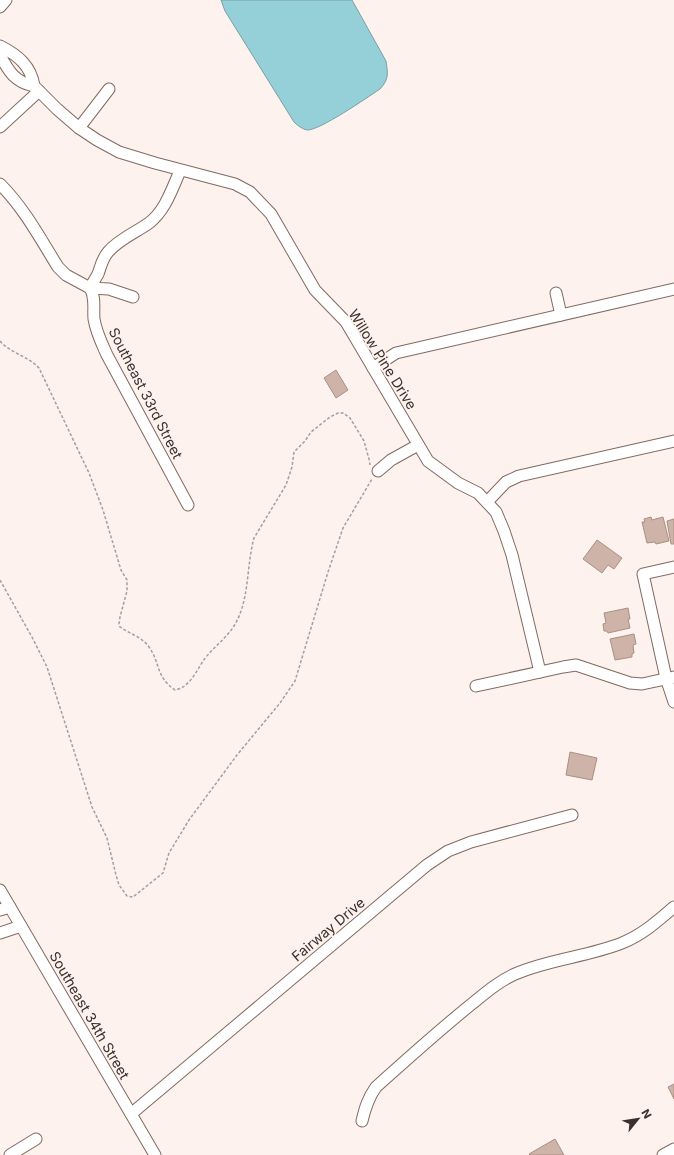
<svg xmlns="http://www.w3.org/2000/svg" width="674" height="1155" viewBox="0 0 674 1155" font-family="Inter,sans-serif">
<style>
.water{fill:#95cfd7;stroke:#7a9fa4}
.building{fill:#ceb3a8;stroke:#a98f84}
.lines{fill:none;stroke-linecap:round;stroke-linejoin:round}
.minor-casing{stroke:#826a60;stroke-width:13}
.path{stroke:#a89d99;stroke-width:1.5;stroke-dasharray:3 2;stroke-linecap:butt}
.minor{stroke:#fff;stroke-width:11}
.labels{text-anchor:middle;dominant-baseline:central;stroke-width:3.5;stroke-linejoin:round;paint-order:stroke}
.street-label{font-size:14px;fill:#3b302c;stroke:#fdf2ed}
</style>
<rect width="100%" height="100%" fill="#fdf2ed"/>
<path class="water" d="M221,0H352L386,61C388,74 389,79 380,89C368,97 319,131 307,130C302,129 297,125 294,122L225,11Z"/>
<g class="building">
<path d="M336,370L348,390L336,398L324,378Z"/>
<path d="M651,517L652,520L663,517L669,541L656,544L655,542L647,543L642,522H645L644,519Z"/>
<path d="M674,519V544H671L667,521Z"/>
<path d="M597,540L622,558L614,569L608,565L602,573L583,559Z"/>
<path d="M628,608L630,619H628L630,628L608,633L607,631H604L603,624L606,623L604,613Z"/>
<path d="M634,634L636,644L633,645L634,653L632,654V657L615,660L610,639Z"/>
<path d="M570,752L597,758L592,780L566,775Z"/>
<path d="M674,1084V1099L668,1087Z"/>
<path d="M555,1139L564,1155H530L529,1154Z"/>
</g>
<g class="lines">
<g class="minor-casing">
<g id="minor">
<path d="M0,7L6,0"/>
<path d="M0,46C18,55 31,66 34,86C15,82 9,72 0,55"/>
<path d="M34,86L57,109L79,128L97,140L119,152L155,163L235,184L250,192L271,214L315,290L346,322L428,461L458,483L478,493L496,512L504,531L512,555L540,672"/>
<path d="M0,127L39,91"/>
<path d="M79,128L109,89"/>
<path d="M0,184C24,208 40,238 58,267L66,275L90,288C96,298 93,308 94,319C96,332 102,344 107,355L188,505"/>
<path d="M556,293L561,315"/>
<path d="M133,297L109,289L90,288C93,283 95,279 98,274C101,266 102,259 108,252C119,239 135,233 149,223C165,211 172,189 180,171"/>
<path d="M373,368L396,353L674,289"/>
<path d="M378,471L391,460L418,445"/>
<path d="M487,502L506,482L519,476L674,441"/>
<path d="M674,567L643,574L666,678L674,702"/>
<path d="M476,686L563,667L576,665L630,683L642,684L674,677"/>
<path d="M0,890L155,1155"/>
<path d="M0,910L10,907"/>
<path d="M0,933L21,926"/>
<path d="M131,1114L427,865L448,851L471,842L572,815"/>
<path d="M362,1121C365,1108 368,1098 376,1087C406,1060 436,1033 468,1007C483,995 497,982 515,974C549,959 587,957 622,943C642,935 658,921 674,907"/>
<path d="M10,1155L36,1139"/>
<path d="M663,1155L674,1149"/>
</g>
</g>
<g class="path">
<path d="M0,341C10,353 28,356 39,368L89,473L103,510L121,570L127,580V591L120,617L119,624L120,627C130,634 142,637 149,647C161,664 155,676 175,690C177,689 181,689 183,687C192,681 198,669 203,661C212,648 225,640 234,626C250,600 246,567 254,538L286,485L292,467L294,452L305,441L311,432L330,417L338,413H343L350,418L364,441L369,459L370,465"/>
<path d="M0,580L33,639L47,667L92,807L107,838L116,875L119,885L127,896L133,897L163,873L169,853L189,820L237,755L280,703L295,681L328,572L343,528L372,479"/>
</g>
<use href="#minor" class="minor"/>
</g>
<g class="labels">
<g class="street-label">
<text transform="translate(383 359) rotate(58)">Willow Pine Drive</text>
<text transform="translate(146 393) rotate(63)">Southeast 33rd Street</text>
<text transform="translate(328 929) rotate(-40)">Fairway Drive</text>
<text transform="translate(90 1015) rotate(60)">Southeast 34th Street</text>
</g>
</g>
<g transform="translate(638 1119) rotate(60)" stroke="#fdf2ed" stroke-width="3" paint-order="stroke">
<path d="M0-3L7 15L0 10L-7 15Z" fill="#3b302c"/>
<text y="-6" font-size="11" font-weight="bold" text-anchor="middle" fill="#3b302c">N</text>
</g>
</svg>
